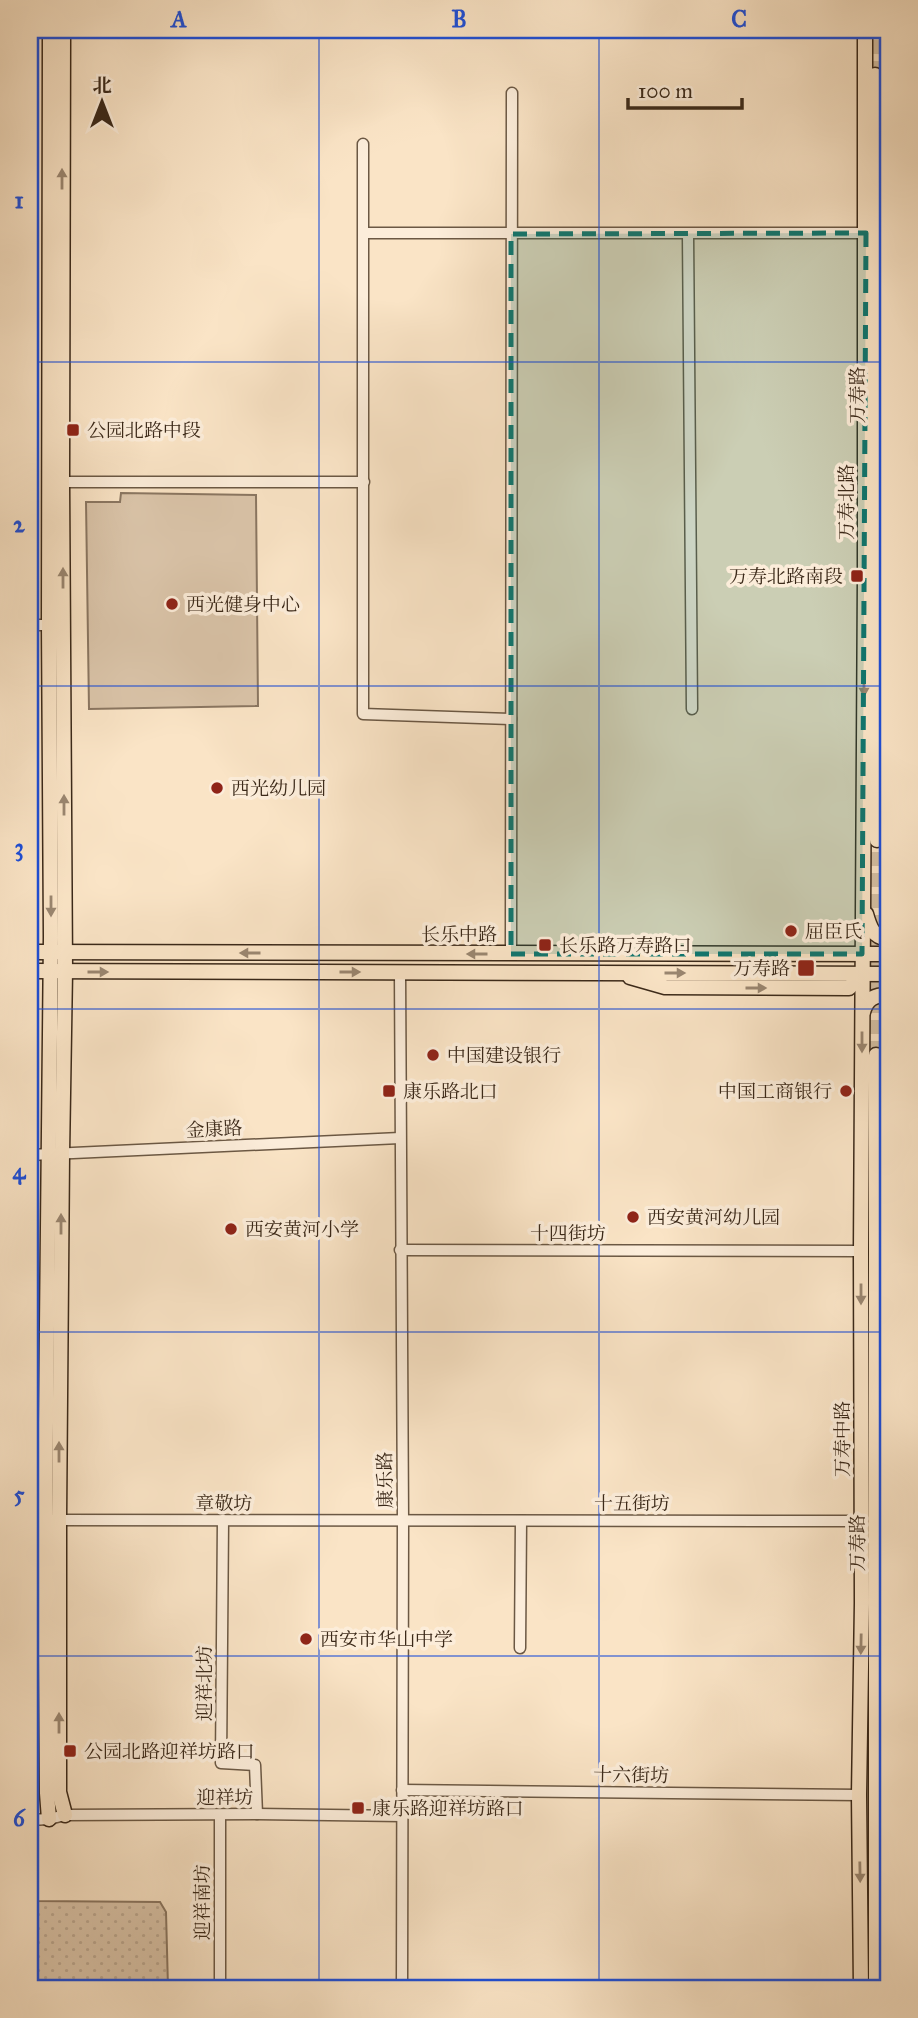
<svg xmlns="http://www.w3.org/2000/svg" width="918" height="2018" viewBox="0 0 918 2018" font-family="'IM FELL Great Primer','Noto Serif SC',serif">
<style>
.grass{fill:url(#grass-dots);stroke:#8a7661;stroke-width:2}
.garden{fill:#dac4a9;stroke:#8a7661;stroke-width:2}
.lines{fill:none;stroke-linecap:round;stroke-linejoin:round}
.major-tunnel{stroke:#d4bfa3;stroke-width:14;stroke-dasharray:14 7;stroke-linecap:butt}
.minor-casing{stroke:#6b5844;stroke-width:13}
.major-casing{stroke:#3b2919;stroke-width:17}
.minor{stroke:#fcedda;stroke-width:10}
.major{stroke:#fae4c6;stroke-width:14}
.oneway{fill:#9a8670}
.marked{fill:#0f766e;fill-opacity:0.2;stroke:#0f766e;stroke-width:5;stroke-dasharray:14 9;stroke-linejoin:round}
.grid{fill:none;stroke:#1d4ed8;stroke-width:2;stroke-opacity:0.55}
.poi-dot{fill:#8f2418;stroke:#fcedda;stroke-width:2.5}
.labels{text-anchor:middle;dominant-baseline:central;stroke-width:7;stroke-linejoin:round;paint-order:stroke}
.street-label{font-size:19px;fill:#3b2919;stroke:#fcedda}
.poi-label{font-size:19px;fill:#3b2919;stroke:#fcedda;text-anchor:start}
.neatline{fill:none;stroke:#1d4ed8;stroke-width:2.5}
.grid-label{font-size:23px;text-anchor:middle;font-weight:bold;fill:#1d4ed8}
</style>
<defs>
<pattern id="grass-dots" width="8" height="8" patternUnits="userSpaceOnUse" patternTransform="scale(1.75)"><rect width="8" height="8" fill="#dac4a9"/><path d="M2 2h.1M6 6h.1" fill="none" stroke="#bca891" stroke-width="1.8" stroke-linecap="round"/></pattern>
</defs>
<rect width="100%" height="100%" fill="#fae4c6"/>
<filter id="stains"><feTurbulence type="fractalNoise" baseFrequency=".00286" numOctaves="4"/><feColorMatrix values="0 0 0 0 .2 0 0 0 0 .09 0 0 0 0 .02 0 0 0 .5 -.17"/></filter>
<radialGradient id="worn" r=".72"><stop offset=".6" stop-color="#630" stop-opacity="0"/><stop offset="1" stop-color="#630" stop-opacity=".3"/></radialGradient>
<g class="grass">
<path d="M884,30H888V927L880,920Z"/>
<path d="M888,1010V1988H884L887,1011Z"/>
<path d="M30,1885H34V1901L160,1902L166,1912L168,1988H30Z"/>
</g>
<path class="garden" d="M121,493L256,495L258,706L89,709L86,502H120Z"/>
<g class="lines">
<g class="major-tunnel">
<path d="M875,75L876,30"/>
<path d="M876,1055L877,840"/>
</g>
<g class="minor-casing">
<g id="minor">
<path d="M363,144V714L511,719"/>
<path d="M364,233H866"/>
<path d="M688,234L692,709"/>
<path d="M62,482H364"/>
<path d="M30,625H57"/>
<path d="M511,954L512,93"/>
<path d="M400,972L403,1520L402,1988"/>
<path d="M30,1155L400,1138"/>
<path d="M400,1250L861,1251"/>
<path d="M52,1520L861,1521"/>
<path d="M223,1520L221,1763L255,1765L257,1814"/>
<path d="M520,1648L521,1521"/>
<path d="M402,1790L859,1795"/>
<path d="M220,1815V1988"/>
<path d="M30,1820L49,1819L65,1815L257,1814L402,1816"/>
</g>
</g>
<g class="major-casing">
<g id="major">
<path d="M63,30L62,482L65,971L62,1154L59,1520V1792L65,1815"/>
<path d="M875,75L877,840"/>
<path d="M866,914C870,928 873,937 888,939"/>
<path d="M30,952L888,954"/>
<path d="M30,971L888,974"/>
<path d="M630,977L665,987L849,988L862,974"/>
<path d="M863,1012C867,998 875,995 888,995"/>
<path d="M49,1819L47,1793L45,1520L51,937L49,625L50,30"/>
<path d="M861,1988L859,1795L862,1603L861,1251L865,575V30"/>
<path d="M876,1988V1055"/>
</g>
</g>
<use href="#minor" class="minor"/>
<use href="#major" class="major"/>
</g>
<defs><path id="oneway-solid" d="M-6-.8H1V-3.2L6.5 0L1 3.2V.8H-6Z" transform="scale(1.75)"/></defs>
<g class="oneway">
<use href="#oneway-solid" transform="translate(62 179) rotate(-90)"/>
<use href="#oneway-solid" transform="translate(63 578) rotate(-90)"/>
<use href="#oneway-solid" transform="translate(864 686) rotate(90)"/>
<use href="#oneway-solid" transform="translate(64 805) rotate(-90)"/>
<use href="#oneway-solid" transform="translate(51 906) rotate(90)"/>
<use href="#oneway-solid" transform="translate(250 953) rotate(-180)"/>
<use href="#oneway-solid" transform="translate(477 954) rotate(-180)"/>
<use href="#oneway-solid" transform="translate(98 972)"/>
<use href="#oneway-solid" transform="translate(350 972)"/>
<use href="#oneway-solid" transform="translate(675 973)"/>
<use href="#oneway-solid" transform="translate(756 988)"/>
<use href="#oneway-solid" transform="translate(862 1042) rotate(90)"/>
<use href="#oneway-solid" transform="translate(61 1224) rotate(-90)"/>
<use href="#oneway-solid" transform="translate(861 1294) rotate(90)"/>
<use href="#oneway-solid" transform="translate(59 1452) rotate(-90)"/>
<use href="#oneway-solid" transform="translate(861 1644) rotate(91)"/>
<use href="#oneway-solid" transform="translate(59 1723) rotate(-90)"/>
<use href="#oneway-solid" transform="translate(860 1872) rotate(89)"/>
</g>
<path class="marked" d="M866,233L862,954H511V234Z"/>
<path class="grid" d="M319,30V1988M599,30V1988M30,362H888M30,686H888M30,1009H888M30,1332H888M30,1656H888"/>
<g class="poi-dot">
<rect x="66" y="423" width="14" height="14" rx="3.5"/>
<rect x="850" y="569" width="14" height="14" rx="3.5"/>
<circle cx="172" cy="604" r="7"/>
<circle cx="217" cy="788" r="7"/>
<circle cx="791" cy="931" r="7"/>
<rect x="538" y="938" width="14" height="14" rx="3.5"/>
<rect x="797" y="959" width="18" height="18" rx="3.5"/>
<circle cx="433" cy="1055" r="7"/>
<rect x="382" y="1084" width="14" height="14" rx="3.5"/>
<circle cx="846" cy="1091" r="7"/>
<circle cx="633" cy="1217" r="7"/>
<circle cx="231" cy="1229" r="7"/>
<circle cx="306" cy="1639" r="7"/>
<rect x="63" y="1744" width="14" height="14" rx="3.5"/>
<rect x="351" y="1801" width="14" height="14" rx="3.5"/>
</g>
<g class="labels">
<g class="street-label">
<text transform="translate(857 395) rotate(-90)">万寿路</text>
<text transform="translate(846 502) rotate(-90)">万寿北路</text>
<text x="459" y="934">长乐中路</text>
<text transform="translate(214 1129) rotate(-3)">金康路</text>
<text x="568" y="1233">十四街坊</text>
<text transform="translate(842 1439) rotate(-90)">万寿中路</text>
<text transform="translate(385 1480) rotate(-91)">康乐路</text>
<text x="224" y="1503">章敬坊</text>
<text x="632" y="1503">十五街坊</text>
<text transform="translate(857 1543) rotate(-90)">万寿路</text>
<text transform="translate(204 1683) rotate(-90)">迎祥北坊</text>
<text transform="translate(631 1775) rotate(1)">十六街坊</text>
<text x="225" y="1797">迎祥坊</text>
<text transform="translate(202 1902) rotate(-90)">迎祥南坊</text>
</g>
<g class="poi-label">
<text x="87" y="430">公园北路中段</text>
<text x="843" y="576" text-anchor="end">万寿北路南段</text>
<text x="186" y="604">西光健身中心</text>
<text x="231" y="788">西光幼儿园</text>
<text x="805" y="931">屈臣氏</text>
<text x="559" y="945">长乐路万寿路口</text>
<text x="790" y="968" text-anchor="end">万寿路</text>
<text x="447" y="1055">中国建设银行</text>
<text x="403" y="1091">康乐路北口</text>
<text x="832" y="1091" text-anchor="end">中国工商银行</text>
<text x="647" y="1217">西安黄河幼儿园</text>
<text x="245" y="1229">西安黄河小学</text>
<text x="320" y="1639">西安市华山中学</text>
<text x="84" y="1751">公园北路迎祥坊路口</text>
<text x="372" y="1808">康乐路迎祥坊路口</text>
</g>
</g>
<rect width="918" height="2018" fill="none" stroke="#fae4c6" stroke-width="77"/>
<g transform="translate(102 102)" stroke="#fcedda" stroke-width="5" paint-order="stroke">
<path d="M0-5L12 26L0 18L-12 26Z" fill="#3b2919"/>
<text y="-10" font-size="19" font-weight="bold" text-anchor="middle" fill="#3b2919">北</text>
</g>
<path d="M628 98v10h114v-10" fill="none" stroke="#3b2919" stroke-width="3.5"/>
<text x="638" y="98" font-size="21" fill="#3b2919" stroke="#fcedda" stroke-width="5" paint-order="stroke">100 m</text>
<rect x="38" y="38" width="842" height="1942" class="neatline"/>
<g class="grid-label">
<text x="179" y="27">A</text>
<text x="459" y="27">B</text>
<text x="739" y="27">C</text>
<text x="19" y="208">1</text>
<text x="19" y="532">2</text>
<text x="19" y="855">3</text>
<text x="19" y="1179">4</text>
<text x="19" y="1502">5</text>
<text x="19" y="1826">6</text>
</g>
<rect width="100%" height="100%" filter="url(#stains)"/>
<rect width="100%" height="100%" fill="url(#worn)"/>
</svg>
